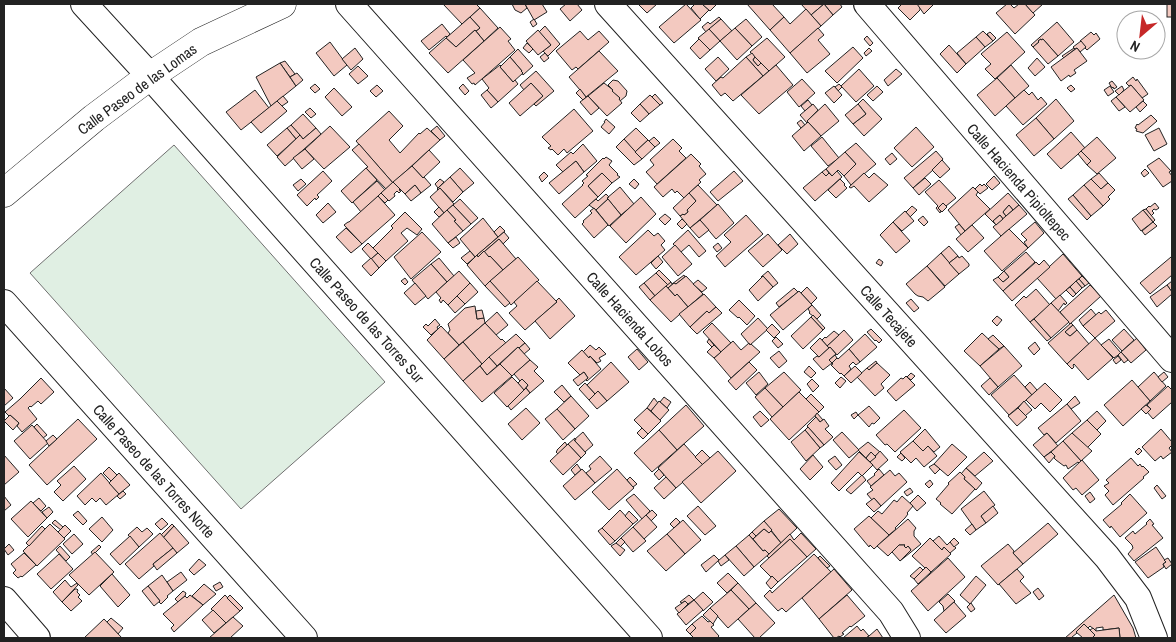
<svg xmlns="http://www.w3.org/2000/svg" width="1176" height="642" viewBox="0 0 1176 642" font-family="'Archivo Narrow',sans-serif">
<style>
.green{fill:#e0efe3;stroke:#6f6f6f}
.building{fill:#f3c9c0;stroke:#222}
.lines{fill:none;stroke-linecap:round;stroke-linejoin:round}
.minor-casing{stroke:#222;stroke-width:28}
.major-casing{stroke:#222;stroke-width:29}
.minor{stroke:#fff;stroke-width:26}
.major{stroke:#fff;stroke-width:28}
.labels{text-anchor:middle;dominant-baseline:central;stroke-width:4;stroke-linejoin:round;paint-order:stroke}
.street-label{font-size:15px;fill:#222;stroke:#fff}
</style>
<rect width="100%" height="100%" fill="#fff"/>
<path class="green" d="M174,145L385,382L241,509L30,273Z"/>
<g class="building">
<path d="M443,4H476L480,8L462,24Z"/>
<path d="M512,4H525L527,8L521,13L515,10Z"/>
<path d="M525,4H542L547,12L534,20Z"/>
<path d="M566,4H577L582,10L570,21L560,9Z"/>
<path d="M638,4H657L647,13Z"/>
<path d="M686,4L701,20L674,43L659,27Z"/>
<path d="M695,4H702L709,10L700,19L691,8Z"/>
<path d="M702,4H717L710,11Z"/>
<path d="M747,4H772L784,17L770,30Z"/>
<path d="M801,4H840L842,7L833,15L824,4L811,15Z"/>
<path d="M824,4L833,15L821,26L811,15Z"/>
<path d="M902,4H917L920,7V10L910,20L898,8Z"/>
<path d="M917,4H932L933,5L924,14Z"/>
<path d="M1007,4H1010L1014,8L1019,4H1025L1035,15L1015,34L996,13Z"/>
<path d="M1025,4H1043L1033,13Z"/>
<rect x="1167" y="4" width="5" height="13"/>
<path d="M480,8L498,28L484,41L476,31L480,28L470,17Z"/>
<path d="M806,9L821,26L790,53L770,30L784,17L790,24Z"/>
<path d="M470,17L480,28L476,31L475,30L456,47L446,38Z"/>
<path d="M719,17L721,19L706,32L702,27L708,22L710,24Z"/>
<path d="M534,19L537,24L533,27L530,22Z"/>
<path d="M721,19L732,31L720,41L709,29Z"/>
<path d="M746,19L762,37L752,46L735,28Z"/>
<path d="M1057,22L1074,42L1058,56L1043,39L1041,40V39L1038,41L1039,42L1033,47L1031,45Z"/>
<path d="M442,24L450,34L447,37L446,36L429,50L421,41Z"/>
<path d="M545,26L560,44L548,56L543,51L551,45L539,32Z"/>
<path d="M500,27L511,39L508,41L515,50L475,85L474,83L472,84L467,78L475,73L463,60Z"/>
<path d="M735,28L752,46L737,60L720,41Z"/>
<path d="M818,28L824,35L818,40L830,54L807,73L790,53Z"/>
<path d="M709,29L720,41L710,50L698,38Z"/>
<path d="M475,30L484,41L448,73L429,53L446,38L456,47Z"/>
<path d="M538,30L551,45L538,55L526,41Z"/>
<path d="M580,31L588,40L599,31L609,42L578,69L576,67L572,70L556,51Z"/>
<path d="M983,31L993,41L985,47L976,37Z"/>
<path d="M990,32L996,38L993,41L987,34Z"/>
<path d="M1007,32L1025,52L995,79L985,69L991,64L981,54Z"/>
<path d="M1091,32L1094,35L1096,33L1100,39L1087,50L1085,48L1086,47L1080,41Z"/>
<path d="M867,36L873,43L870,46L864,39Z"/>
<path d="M976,37L985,47L966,64L957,53Z"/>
<path d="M767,38L785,57L769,71L750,52Z"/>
<path d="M699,39L710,50L700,59L690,48Z"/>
<path d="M1041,39V40L1043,39L1058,56L1048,64L1033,47L1039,42L1038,41Z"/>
<path d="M1081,41L1086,47L1080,52L1077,48L1075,49L1073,47Z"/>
<path d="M330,42L347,65L334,76L316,53Z"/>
<path d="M527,43L533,49L529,53L523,48Z"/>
<path d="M949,45L966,64L957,73L940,54Z"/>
<path d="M853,47L863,58L837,83L825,71Z"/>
<path d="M355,48L363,59L351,70L342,59Z"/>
<path d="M869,48L872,51L866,56L864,53Z"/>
<path d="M1074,48L1075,49L1064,58L1062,56Z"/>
<path d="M1077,48L1087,61L1074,70L1076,73L1070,77L1069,75L1061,81L1051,67Z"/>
<path d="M518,49L533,66L523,75L521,71H522L510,57Z"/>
<path d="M599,51L618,71L586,97L569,77Z"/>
<path d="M545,53L549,58L544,62L540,57Z"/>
<path d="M752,53L755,57L753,60L758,66L761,63L769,71L763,76L746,57Z"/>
<path d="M510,57L522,71H521L523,73L513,82L500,67Z"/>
<path d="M718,57L729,69L716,81L705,69Z"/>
<path d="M746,57L763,76L733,101L725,93L721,96L712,85L721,77L723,78Z"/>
<path d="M755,57L761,63L758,66L753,60Z"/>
<path d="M1037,58L1045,67L1035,76L1028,68Z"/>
<path d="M285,61L295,74L290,77L280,63Z"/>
<path d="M280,63L296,86L271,106L256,77Z"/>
<path d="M500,65L501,66L500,67L513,82L515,80L518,84L498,102L487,90L489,88L482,79Z"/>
<path d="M776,65L793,85L759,114L741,95Z"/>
<path d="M1011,65L1029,86L1015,98L997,78Z"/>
<path d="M358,66L368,76L358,84L349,74Z"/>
<path d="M859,69L874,86L856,102L841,86Z"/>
<path d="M896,69L902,74L888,86L884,80Z"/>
<path d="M536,71L554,91L536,106L534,104L543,96L540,93L531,83L524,90L520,85Z"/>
<path d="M297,73L303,80L296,86L290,77Z"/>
<path d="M1133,77L1136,81L1137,79L1148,94L1142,98L1131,85L1129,86L1126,83Z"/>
<path d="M997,78L1015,98L995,116L977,95Z"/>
<path d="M802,79L815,93L799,107L787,92Z"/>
<path d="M613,80L618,81L627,91L626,96L620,101L619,99L620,98L615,94V95L612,91L613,90L608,85Z"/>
<path d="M1112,81L1117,87L1114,89L1113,87L1112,88L1109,83Z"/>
<path d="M531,83L543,96L520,116L509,103Z"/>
<path d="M604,83L613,90L612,91L620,98L619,99L622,103L607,116L588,96Z"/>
<path d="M315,84L320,89L315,93L310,88Z"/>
<path d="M463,84L469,91L465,95L459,88Z"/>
<path d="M839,84L842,87L838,91L835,87Z"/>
<path d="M377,85L383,91L376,97L370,91Z"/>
<path d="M1071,85L1075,89L1071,92L1067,88Z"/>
<path d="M1131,85L1144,100L1130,112L1116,97Z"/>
<path d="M834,86L842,95L834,103L825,93Z"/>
<path d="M877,86L883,92L873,101L867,95Z"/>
<path d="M1110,86L1114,92L1108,96L1104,90Z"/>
<path d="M1122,86L1124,90L1119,95L1115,91Z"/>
<path d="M334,88L352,107L342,116L325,97Z"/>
<path d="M580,89L586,97L583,100L576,93Z"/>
<path d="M255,90L269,108L241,130L226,112Z"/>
<path d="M487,90L498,102L491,108L481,95Z"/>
<path d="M1024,90L1029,95L1032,92L1038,100L1041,97L1047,104L1023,125L1006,106Z"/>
<path d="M655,94L663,103L660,105L652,97Z"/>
<path d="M650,95L660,105L649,114L640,104Z"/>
<path d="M283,96L288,102L282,106L277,101Z"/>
<path d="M588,96L599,108L591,115L580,102Z"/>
<path d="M1116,97L1125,107L1119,111L1111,101Z"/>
<path d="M863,99L882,119L864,136L853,124L866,114L858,104Z"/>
<path d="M1056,99L1074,121L1054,139L1036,118Z"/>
<path d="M808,100L812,105L805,111L801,106Z"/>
<path d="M277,101L287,111L261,133L251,122Z"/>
<path d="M1143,101L1147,105L1140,112L1136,107Z"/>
<path d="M640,104L649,114L640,122L631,113Z"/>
<path d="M813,104L818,110L807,121L808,122L807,123L800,115Z"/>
<path d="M825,104L839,121L821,136L807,121Z"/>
<path d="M858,104L866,114L853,124L845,115Z"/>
<path d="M310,108L316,114L311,118L305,112Z"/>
<path d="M574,109L593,131L567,153L564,149L558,155L552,149L551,150L548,148L551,146L542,137Z"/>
<path d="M389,111L403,126L389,140L400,153L419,133L420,134L427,128L440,140L393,183L356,141Z"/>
<path d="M303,114L316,128L303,139L291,125Z"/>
<path d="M1151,115L1157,121L1143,133L1136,131L1137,129L1135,128L1137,124L1138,125Z"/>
<path d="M1036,118L1054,139L1034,156L1016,135Z"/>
<path d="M606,119L615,127L609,134L601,127L605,122H604Z"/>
<path d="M801,120L805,125L801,128L797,123Z"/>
<path d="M808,122L821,136L804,151L792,136Z"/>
<path d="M291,125L300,135L296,139L287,128Z"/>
<path d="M330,126L350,147L324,169L305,149Z"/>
<path d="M437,126L445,136L440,140L431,131Z"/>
<path d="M916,127L934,147L912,167L894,148Z"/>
<path d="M287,128L296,139L277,156L267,145Z"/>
<path d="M316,128L321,134L285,166L277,157L300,135L303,139Z"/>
<path d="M636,128L648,140L635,152L624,139Z"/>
<path d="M1159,128L1167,144L1154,151L1145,135Z"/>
<path d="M1071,132L1085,148L1061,169L1047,154Z"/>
<path d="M654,137L660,143L655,147L649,141Z"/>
<path d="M822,137L839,158L828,166L811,146Z"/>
<path d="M1097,137L1116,158L1097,174L1087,165L1091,161L1081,151Z"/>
<path d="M624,139L642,159L634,165L616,147Z"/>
<path d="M673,139L682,148L679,151L686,158L657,184L646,172L654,165L650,160Z"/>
<path d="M648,140L655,147L642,159L635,152Z"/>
<path d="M856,143L876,164L851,185L844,176L856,164L845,152Z"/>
<path d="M359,144L393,183L386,189L366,168L368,167L352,150Z"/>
<path d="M583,144L597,161L584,172L576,161L563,172L556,165L571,152L573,154Z"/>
<path d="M305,149L314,159L302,169L293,158Z"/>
<path d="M429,150L440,162L423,178L412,166Z"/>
<path d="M936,151L943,159L933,170L913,188L904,178Z"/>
<path d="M1081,151L1091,161L1087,165L1078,154Z"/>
<path d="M845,152L856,164L844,176L838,170L832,176L826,169Z"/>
<path d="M892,153L897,159L890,165L885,159Z"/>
<path d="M691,154L701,164L699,166L706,174L699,180L701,182L684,198L677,191L675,193L672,189L663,197L654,187Z"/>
<path d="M606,157L612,161L609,165L618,174L617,175L620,177L612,183L602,173L588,186L598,197L575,218L562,204L583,185H582L584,183L582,181L588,176L586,175L603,158L604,159Z"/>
<path d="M1159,158L1171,171L1169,172L1172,176V181L1163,187L1147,166Z"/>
<path d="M942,160L950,169L940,178L932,170Z"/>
<path d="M576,161L584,172L559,194L549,183Z"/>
<path d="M412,166L423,178L424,177L431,185L421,193L415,185L405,194L393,182Z"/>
<path d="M366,168L377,180L352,203L341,191Z"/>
<path d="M460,168L474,183L463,192L450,177Z"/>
<path d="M826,169L829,173L826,176L822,172Z"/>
<path d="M1145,169L1149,173L1144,177L1141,173Z"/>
<path d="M323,171L332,181L317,195L319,197L316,200L315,198L307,206L297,195Z"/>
<path d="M734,171L743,181L718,201L710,192Z"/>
<path d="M837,171L842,177L815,201L803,188L822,172L826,176L829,173L832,176Z"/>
<path d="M544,172L548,176L542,182L539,177Z"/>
<path d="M602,173L612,183L598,197L588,186Z"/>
<path d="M864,173L869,178L874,173L888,185L869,202L854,186L851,188L849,187Z"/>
<path d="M1099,173L1108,183L1101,189L1091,179Z"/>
<path d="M994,176L1000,183L992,190L986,184Z"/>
<path d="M450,177L463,192L453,202L440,188L438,190L437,189Z"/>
<path d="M925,178L931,184L919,195L913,188Z"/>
<path d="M301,179L306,184L298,191L293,185Z"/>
<path d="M440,179L444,182L438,188L435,184Z"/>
<path d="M634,179L639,184L635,189L629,184Z"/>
<path d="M840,179L845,184L844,185L847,188L836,198L828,190Z"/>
<path d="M1091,179L1101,189L1108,183L1115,190L1108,197L1110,199L1103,206L1084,185Z"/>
<path d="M939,180L956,198L946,206L943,203L938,208L941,211L940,213L936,208L938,206L925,192Z"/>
<path d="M377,181L385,190L361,212L353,202Z"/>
<path d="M393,182L400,189L399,190L401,191L399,193L397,191L394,194L395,196L389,201L381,193Z"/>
<path d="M980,184L982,186L984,184L988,188L980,194L975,189Z"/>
<path d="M415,185L421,193L411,201L405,194Z"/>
<path d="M698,185L717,205L690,228L680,216L683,214L684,215L688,212L687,210L696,201L689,193Z"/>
<path d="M1084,185L1103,206L1091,216L1073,195Z"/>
<path d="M620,187L634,204L621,215L607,198Z"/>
<path d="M973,187L978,192L976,195L990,209L965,231L948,210Z"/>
<path d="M440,188L454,204L444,213L430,197Z"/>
<path d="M381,193L388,200L385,203L378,196Z"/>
<path d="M689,193L696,201L687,210L688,212L684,215L683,214L680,216L673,208Z"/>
<path d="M1008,193L1019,205L1013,210L1009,205L1003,212L1006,216L1003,219L1000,215L993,221L996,225L985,214Z"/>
<path d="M606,194L609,197L607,198L608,199L596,210L589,205L596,199L598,201Z"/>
<path d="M1073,195L1091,216L1087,220L1068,199Z"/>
<path d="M378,196L395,215L362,244L344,225L348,222H349Z"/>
<path d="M641,197L656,214L626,243L610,226Z"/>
<path d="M460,199L478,218L471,224L453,205Z"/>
<path d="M608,199L621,215L609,226L596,210Z"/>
<path d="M328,203L336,212L323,223L316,215Z"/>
<path d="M943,203L947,207L942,212L938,208Z"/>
<path d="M1155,203L1159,208L1156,210L1154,209L1152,211L1154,213L1151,216L1146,209L1149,206L1150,207Z"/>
<path d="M718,204L734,223L716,239L700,220Z"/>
<path d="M453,205L471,224L463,231L454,221L456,220L447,210Z"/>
<path d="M1009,205L1013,210L1006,216L1003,212Z"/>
<path d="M1019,205L1027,214L1001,236L993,227Z"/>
<path d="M912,206L917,210L910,217L906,212Z"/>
<path d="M439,207L444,213L439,217L434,212Z"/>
<path d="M594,208L608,225L594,238L582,224L584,222L583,221L592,213L590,211Z"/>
<path d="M1146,209L1155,220L1153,222L1143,210Z"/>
<path d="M447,210L456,220L454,221L463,231L448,243L432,224Z"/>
<path d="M1143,210L1153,222L1141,231L1132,219Z"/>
<path d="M905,211L914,221L902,231L893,222Z"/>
<path d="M405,212L422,229L417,235L407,228L401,233L408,241L386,261L373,248L393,228L391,226Z"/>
<path d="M665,214L671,219L665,225L659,219Z"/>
<path d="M746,215L763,234L725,267L716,256L731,242L724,235Z"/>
<path d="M1000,215L1003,219L996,225L993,221Z"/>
<path d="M923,216L928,222L924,226L918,220Z"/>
<path d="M483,218L498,237L475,257L460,239Z"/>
<path d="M682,219L687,224L682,229L677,224Z"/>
<path d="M700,220L709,230L699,238L690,228Z"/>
<path d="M893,222L910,241L896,253L880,235Z"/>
<path d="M1035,222L1044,233L1028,248L1024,242L1027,240L1021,234Z"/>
<path d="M1153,222L1157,226L1145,235L1142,231Z"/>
<path d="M959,224L965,231L961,235L955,227Z"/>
<path d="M972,225L984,238L968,252L956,239Z"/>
<path d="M500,226L505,231L498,237L494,232Z"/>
<path d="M346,228L362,244L351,253L336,237Z"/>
<path d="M1009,229L1028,248L1002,271L984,251Z"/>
<path d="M648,230L654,236L658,233L665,241L661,245L665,250L636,275L619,257Z"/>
<path d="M688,230L706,251L699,257L689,245L681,252L673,244Z"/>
<path d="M422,232L441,252L411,279L394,257Z"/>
<path d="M504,232L509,238L503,244L499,239L478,257L477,255Z"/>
<path d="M768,234L782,250L763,267L748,251Z"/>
<path d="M790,234L798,244L787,254L778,245Z"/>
<path d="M456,237L460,243L453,248L448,243Z"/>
<path d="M499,239L516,259L503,270L490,256L489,257L484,252Z"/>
<path d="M368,243L378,253L371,259L362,249Z"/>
<path d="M718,243L722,248L717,252L713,247Z"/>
<path d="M675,245L692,264L678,276L662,257Z"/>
<path d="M949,246L958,256L949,263L941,253Z"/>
<path d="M470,251L475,257L467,264L461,258Z"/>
<path d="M484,251L489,257L490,256L503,270L485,286L467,265L477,255L478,257Z"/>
<path d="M1026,252L1035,262L1003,291L993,280L998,277L1003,282L1009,277L1004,271Z"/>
<path d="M378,253L386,261L379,268L371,259Z"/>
<path d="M941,253L959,274L945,286L927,266Z"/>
<path d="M1063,254L1082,276L1056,299L1037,278Z"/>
<path d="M658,256L663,262L656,269L651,263Z"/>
<path d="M958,256L959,258L962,256L969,264V266L959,274L949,263Z"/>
<path d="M518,257L539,280L511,305L490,281Z"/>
<path d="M1171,257L1172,259V275L1150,294L1140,283Z"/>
<path d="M371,258L379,268L371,276L362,266Z"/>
<path d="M439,258L454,276L447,282L431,264Z"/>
<path d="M879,259L883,262L881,266L876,263Z"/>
<path d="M1044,260L1050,267L1012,301L1003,291L1036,262L1039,265Z"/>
<path d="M431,264L447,282L428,299L412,280Z"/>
<path d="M927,266L945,287L928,301L923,297L918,296L915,294L906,284Z"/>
<path d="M659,270L671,282L668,285L656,273Z"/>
<path d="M459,271L470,283L448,305L443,300L441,303L439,300L441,298L436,292Z"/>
<path d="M768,271L778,283L773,287L763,276L761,277Z"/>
<path d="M1004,271L1009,277L1003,282L998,277Z"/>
<path d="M656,273L668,285L655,296L644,283Z"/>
<path d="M684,275L685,277L676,284L674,283L668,288L666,286L671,282L672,284Z"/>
<path d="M686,276L703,294L688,307L677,294L675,296L668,288L674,283L676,284Z"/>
<path d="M763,276L773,287L758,301L749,290Z"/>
<path d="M1082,276L1089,283L1085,286L1079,279Z"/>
<path d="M405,278L408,282L405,285L401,281Z"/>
<path d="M1079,279L1085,286L1082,288L1076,281Z"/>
<path d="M698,280L707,288L702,292L693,284Z"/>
<path d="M490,281L510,303L505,307L485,286Z"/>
<path d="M537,281L557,302L525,330L509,313L517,306L514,302Z"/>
<path d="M1076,281L1082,288L1076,294L1070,287Z"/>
<path d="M1172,281V292L1167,285Z"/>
<path d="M415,283L426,296L415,305L404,293Z"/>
<path d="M470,283L478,292L465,304L457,296Z"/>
<path d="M644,283L655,296L650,300L639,287Z"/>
<path d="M1090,285L1101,296L1070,324L1060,312Z"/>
<path d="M1167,285L1172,292V294L1157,307L1150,297Z"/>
<path d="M666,286L675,296L677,294L688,307L671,322L650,300Z"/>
<path d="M807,287L817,298L811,304L801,293Z"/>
<path d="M1070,287L1076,294L1073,297L1066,290Z"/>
<path d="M794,288L798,292L779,307L776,303Z"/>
<path d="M1036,289L1050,305L1030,322L1015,305L1024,296L1026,298Z"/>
<path d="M799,291L812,305L783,330L770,315Z"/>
<path d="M704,294L716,307L709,313L707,311L690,327L679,314Z"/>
<path d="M1060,295L1067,303L1065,305L1064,303L1058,311L1051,303Z"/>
<path d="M457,296L465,304L455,313L448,305Z"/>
<path d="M559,298L575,316L550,339L535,321L557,302L556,301Z"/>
<path d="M911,299L919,308L914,312L906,303Z"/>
<path d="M739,300L755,316L747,325L739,317L738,318L729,310Z"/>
<path d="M1051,303L1069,322L1051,338L1034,319Z"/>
<path d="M812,305L821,315L817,319L809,313L810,312L808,309Z"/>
<path d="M475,306L477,319L484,318L485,323L459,345L448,333L450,330L448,324L465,308Z"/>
<path d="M716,307L722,313L697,334L690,327L707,311L709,313Z"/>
<path d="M1091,309L1096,315L1083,326L1079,320Z"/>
<path d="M482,310L484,318L477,319L476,311Z"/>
<path d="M1106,310L1115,321L1095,338L1083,326L1099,312L1101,314Z"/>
<path d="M497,312L508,325L496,335L485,323Z"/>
<path d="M813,315L825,328L823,330L811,317Z"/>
<path d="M997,316L1002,320L997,326L992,321Z"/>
<path d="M811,317L823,330L803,349L791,336Z"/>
<path d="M758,318L768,329L750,345L741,334Z"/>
<path d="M435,319L440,325L437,327L438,329L431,335L423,327L426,324L428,326Z"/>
<path d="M1034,319L1051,338L1047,341L1030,322Z"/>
<path d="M485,323L501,340L502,339L506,343L482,364L463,342Z"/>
<path d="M712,323L731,343L721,352L703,332Z"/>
<path d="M1071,323L1073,325L1065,332L1070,336L1077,330L1089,344L1067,364L1048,343Z"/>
<path d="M772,324L780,332L774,338L766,330Z"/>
<path d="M1073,325L1077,330L1070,336L1065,332Z"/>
<path d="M441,326L459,345L444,359L427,340Z"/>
<path d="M871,329L882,340L879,343L876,340L875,341L867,332Z"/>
<path d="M1124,329L1134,340L1122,351L1112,340Z"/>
<path d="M844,330L853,340L837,355L830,347L829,348L827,346Z"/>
<path d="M834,331L839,335L827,346L822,340L825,337L826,338Z"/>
<path d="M982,333L999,349L980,366L964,351Z"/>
<path d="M516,334L525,343L519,348L518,347L497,366L489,357Z"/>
<path d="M865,334L877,347L860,362L849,349Z"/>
<path d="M993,335L1004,346L999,349L988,339Z"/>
<path d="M776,337L783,344L778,348L772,341Z"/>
<path d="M820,338L829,348L819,357L810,348Z"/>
<path d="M1095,338L1113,358L1088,380L1074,364L1073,365L1074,367L1072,369L1067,364Z"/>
<path d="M1137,338L1146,350L1131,363L1121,352Z"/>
<path d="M709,339L714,345L712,347L707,342Z"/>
<path d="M1109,339L1121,353L1114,358L1101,345Z"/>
<path d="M733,341L741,350L749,343L750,345L751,344L760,352L731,378L714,358Z"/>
<path d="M463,342L482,364L463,381L444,359Z"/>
<path d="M1035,342L1040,349L1034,355L1028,348Z"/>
<path d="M525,343L530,349L524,354L519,348Z"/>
<path d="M590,345L596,350L599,347L606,354L599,358L601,361L597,363L590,356L589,358L583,352Z"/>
<path d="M714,345L721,352L714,358L707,352Z"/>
<path d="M1004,346L1022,366L998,387L980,366Z"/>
<path d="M518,347L530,360L512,376L500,364Z"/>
<path d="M830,347L836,354L829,360L832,363L823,370L813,359L817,356L819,357Z"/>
<path d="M637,349L648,362L639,370L628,357Z"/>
<path d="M849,349L860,362L856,365L853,362L849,366L851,369L844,376L841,373L840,374L831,365L833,364L832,363L837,358L838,359Z"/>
<path d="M582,350L589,358L590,356L601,369L587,381L586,380L588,378L584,372L580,375L568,363Z"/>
<path d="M779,351L787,361L779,368L770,358Z"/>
<path d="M1121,352L1128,360L1124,363L1118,355Z"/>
<path d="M835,355L837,358L832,363L829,360Z"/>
<path d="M1118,356L1121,360L1116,364L1113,360Z"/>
<path d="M489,357L497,366L487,375L480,366Z"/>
<path d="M530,360L538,367L534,371L544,381L530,393L526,388L528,385L522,379L520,381L514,374Z"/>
<path d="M876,361L877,363L869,370L867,368Z"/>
<path d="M611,362L629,382L607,401L598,391L595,394L587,385Z"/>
<path d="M749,362L757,370L736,390L728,381Z"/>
<path d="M877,363L890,375L881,384L884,388L875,396L857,377L867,368L869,370Z"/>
<path d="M500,364L512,376L482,402L463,381L480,366L487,375Z"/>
<path d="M809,366L816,373L811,378L804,372Z"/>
<path d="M855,366L862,373L851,383L844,376Z"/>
<path d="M584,372L588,378L578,386L573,380Z"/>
<path d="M759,372L768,384L756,395L746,383Z"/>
<path d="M784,372L801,390L783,407L765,388Z"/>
<path d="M1154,372L1166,386L1150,401L1138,387Z"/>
<path d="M1164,372L1168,377L1162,382L1158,377Z"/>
<path d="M911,373L915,376L911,380L907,377Z"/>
<path d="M1014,375L1032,395L1009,415L991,395Z"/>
<path d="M906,376L915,385L896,401L887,391L901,378L903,379Z"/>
<path d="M512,377L525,390L507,407L494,393Z"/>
<path d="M841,377L846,381L840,388L835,383Z"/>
<path d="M41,378L54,392L41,404L38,401L31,407L30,406L28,408L37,419L22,432L17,426L19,423L10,415L9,416L5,412L20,399Z"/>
<path d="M990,378L998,387L989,395L981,386Z"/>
<path d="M522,379L528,385L524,390L518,383Z"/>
<path d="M812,379L819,386L813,392L807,384Z"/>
<path d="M1132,380L1150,401L1123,426L1104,405Z"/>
<path d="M1030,382L1037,390L1032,395L1025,387Z"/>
<path d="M585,383L595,394L589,400L579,389Z"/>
<path d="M1045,383L1062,400L1050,412L1041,403L1035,409L1026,400Z"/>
<path d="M562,385L571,396L564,402L554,392Z"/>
<path d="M1168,386L1172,390V402L1153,419L1147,412L1151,409L1147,405Z"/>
<path d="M4,388L13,398L4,406Z"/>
<path d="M526,388L530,393L511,410L508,406Z"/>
<path d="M765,388L783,407L772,417L755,397Z"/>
<path d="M598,391L607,401L597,409L589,400Z"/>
<path d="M799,392L819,412L789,440L770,419Z"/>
<path d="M811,394L824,407L819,412L806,399Z"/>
<path d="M571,396L589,416L575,429L557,409Z"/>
<path d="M1075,396L1080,403L1071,409L1067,404Z"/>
<path d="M664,397L671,402L667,408L660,402Z"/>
<path d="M654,398L658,403L651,411L647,408Z"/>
<path d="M659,401L669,410L660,420L651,411Z"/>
<path d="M1024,401L1032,410L1025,416L1018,408Z"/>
<path d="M1067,404L1081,421L1056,443L1047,433L1044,435L1038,428Z"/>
<path d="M686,405L704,426L677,450L659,430Z"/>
<path d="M1146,405L1151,409L1146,414L1141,409Z"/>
<path d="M869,406L880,418L874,424L872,423L869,427L858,415Z"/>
<path d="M526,408L540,423L522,440L508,424Z"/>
<path d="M647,408L661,421L648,434L634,420Z"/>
<path d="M1018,408L1027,417L1017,426L1008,416Z"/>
<path d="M557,409L575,429L563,440L545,419Z"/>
<path d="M904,410L921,428L895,452L887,444L885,445L876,435Z"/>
<path d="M760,411L769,420L761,427L753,417Z"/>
<path d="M1097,411L1106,421L1097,430L1087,420Z"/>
<path d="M856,412L858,415L854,419L851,415Z"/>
<path d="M817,413L823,420L820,422L815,416Z"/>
<path d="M10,415L19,423L13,430L4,421Z"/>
<path d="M816,417L820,422L824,419L829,426L825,429L833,437L824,445L807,426Z"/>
<path d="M78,419L97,439L47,485L29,465Z"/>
<path d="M1087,420L1101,434L1087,448L1072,433Z"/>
<path d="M37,424L47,435L43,438L34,427Z"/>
<path d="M32,425L48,443L30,459L14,441Z"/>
<path d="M808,427L824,445L820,448L805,430Z"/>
<path d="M642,428L648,434L643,439L637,433Z"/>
<path d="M925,429L940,447L934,452L928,446L923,451L913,441Z"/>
<path d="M1161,429L1172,442V445L1169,448L1172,452L1163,459L1161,456L1155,461L1142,447Z"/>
<path d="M659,430L677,450L652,472L634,453Z"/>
<path d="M805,430L820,448L806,461L791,442Z"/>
<path d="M583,432L593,445L585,452L574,440Z"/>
<path d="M842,432L859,450L849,458L833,440Z"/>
<path d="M1047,433L1058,446L1044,457L1033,445Z"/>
<path d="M1072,433L1092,451L1081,461L1063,441Z"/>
<path d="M53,435L57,439L49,446L46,441Z"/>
<path d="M575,438L576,440H574L586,453L581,458L568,444Z"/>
<path d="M913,441L923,451L928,446L937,456L924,467L916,458L911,463L900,452Z"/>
<path d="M1063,441L1081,461L1079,463L1078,462L1068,469L1066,465L1064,466L1056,460L1054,458L1055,456L1051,452Z"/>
<path d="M565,442L567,445L558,454L556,452L557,451V450Z"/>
<path d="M868,442L880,452L875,456L871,452L866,458L858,450Z"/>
<path d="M568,444L581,458L563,475L550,461Z"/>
<path d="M684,444L703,465L676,488L658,468Z"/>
<path d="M952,444L967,457L948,476L934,464Z"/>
<path d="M1139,448L1142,451L1138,455L1135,452Z"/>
<path d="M702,450L710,458L703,465L695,457Z"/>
<path d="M718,451L736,471L701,503L682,482Z"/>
<path d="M880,451L888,460L877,470L870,462Z"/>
<path d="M859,452L873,465L862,476L858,472L839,491L831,483Z"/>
<path d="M871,452L876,457L870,462L866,458Z"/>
<path d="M984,452L993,461L975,476L966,468Z"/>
<path d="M1051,452L1055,456L1049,463L1044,457Z"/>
<path d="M901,453L905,458L902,461L897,457Z"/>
<path d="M4,455L19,472L4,485Z"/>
<path d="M813,455L823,467L810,480L800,469Z"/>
<path d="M600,456L612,469L595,483L586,473L591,469L589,466Z"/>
<path d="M835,456L842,465L836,470L828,461Z"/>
<path d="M1131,458L1138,466L1140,464L1142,467L1143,466L1149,472L1143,477L1144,478L1113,505L1105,495L1109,491L1104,486L1109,483L1106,480Z"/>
<path d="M1082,460L1099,480L1082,495L1076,488L1073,490L1063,478Z"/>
<path d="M577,464L581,470L575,475L571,470Z"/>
<path d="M934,464L940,469L935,474L929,467Z"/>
<path d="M74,466L86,479L63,501L54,492L61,485L57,481Z"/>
<path d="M109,467L117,475L111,481L103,473Z"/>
<path d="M966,468L982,483L976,490L964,479L965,477L961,474Z"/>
<path d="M582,469L595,483L575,500L563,486Z"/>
<path d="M617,469L634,488L609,510L592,492Z"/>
<path d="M659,469L664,475L659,480L654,474Z"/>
<path d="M879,469L884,475L871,486L867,481L875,475L874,474Z"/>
<path d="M890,470L895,476L899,473L907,482L881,506L874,498L872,500L867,494L873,490L870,487Z"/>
<path d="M960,472L965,477L964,479L975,489L952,514L940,504L941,503L936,499L949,484L948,483Z"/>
<path d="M101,473L119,494L106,505L100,498L96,502L92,498L85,505L77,496Z"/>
<path d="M119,473L130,485L119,494L109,483Z"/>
<path d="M862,475L866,480L851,494L846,490Z"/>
<path d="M630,477L637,484L633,487L627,480Z"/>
<path d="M666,477L676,488L664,499L654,488Z"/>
<path d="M930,480L933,484L929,488L925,484Z"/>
<path d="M1157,485L1166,496L1162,499L1154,488Z"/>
<path d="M910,488L913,492L907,496L904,492Z"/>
<path d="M123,491L126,494L120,499L117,496Z"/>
<path d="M984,491L995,505L981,516L986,523L976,530L961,509Z"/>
<path d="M1090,492L1095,499L1090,503L1085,496Z"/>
<path d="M634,494L650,511L642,519L626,500Z"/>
<path d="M1130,494L1147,513L1120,537L1111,526L1110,528L1103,520L1122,504L1121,503Z"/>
<path d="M918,495L926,503L917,511L910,503Z"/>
<path d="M4,496L11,505L4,511Z"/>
<path d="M902,496L913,506L907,513L908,514L905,518L895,528L896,529L889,535L871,518L878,511L882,514L894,500L897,502Z"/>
<path d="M39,498L46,506L41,511L33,503Z"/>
<path d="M874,498L881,506L874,512L866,504Z"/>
<path d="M31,501L47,518L28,537L11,519Z"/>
<path d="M698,506L716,526L705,535L687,516Z"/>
<path d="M993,506L998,513L986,523L981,516Z"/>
<path d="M49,507L53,512L47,518L42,512Z"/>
<path d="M779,509L797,528L781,543L764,521Z"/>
<path d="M620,510L633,524L615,541L602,528Z"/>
<path d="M652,510L657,515L651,521L646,515Z"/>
<path d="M78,511L87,521L83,525L73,515Z"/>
<path d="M629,511L638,520L633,524L625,516Z"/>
<path d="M646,515L657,527L644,539L633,527Z"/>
<path d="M869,516L889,535L874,549L870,545L869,547L854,529Z"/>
<path d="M102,517L113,530L102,542L89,529Z"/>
<path d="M162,518L168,524L161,530L155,524Z"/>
<path d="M676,518L680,522L674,528L670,524Z"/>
<path d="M908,519L916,528L914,531V536L921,544L900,561L911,550L908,546L906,548L904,546L905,545H899L888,556L877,546Z"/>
<path d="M1150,519L1154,524L1152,525L1163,538L1134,561L1128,554L1133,548L1132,545L1125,538L1133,531L1135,534L1147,524L1146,523Z"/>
<path d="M55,520L63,527L61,530L52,523Z"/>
<path d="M683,520L701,540L685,554L667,534Z"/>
<path d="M764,521L772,530L769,533L764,529L756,536L752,532Z"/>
<path d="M1048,523L1058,534L1023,564L1013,553Z"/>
<path d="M50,524L65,539L37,566L23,551Z"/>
<path d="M172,524L174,526L163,538L161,535Z"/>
<path d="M972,524L976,530L970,535L965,530Z"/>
<path d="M65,525L71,531L64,538L58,532Z"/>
<path d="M42,526L45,529L29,546L26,543Z"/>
<path d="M174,526L189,543L177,553L163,538Z"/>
<path d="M137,527L142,532L147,528L153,534L139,547L128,535Z"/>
<path d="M633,527L646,541L633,552L621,538Z"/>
<path d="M602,528L615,541L610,545L598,531Z"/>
<path d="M764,529L769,533L771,531L781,543L769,554L765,550L763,551L753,539Z"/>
<path d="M752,532L756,536L753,539L749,535Z"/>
<path d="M160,533L173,548L153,564L154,566L139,579L125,564Z"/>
<path d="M801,533L816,549L807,557L790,539L769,558L767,556L790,534L794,540Z"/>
<path d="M74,534L83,544L72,554L63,544Z"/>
<path d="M667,534L685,554L666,571L647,551Z"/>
<path d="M749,535L763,551L765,550L769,554L754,567L736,546Z"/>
<path d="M130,536L139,547L120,565L110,554Z"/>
<path d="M939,536L947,545L950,542L956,548L950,553L944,547L942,550L933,541Z"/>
<path d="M621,538L625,542L620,547L616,543Z"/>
<path d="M930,538L942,550L944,547L951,554L931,572L926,567L925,568L912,556Z"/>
<path d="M954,538L959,543L954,547L950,542Z"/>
<path d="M790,539L807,557L778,582L772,576L771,577L760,566Z"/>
<path d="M616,543L625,550L620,556L611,546Z"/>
<path d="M9,544L14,550L8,555L4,549Z"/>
<path d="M1008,544L1014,551L1013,553L1023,564L998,585L981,566Z"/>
<path d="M99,545L101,547L93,555L91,552Z"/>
<path d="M899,545H905L904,546L906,548L908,546L911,550L900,561L892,552Z"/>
<path d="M60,546L70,557L66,561L56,550Z"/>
<path d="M736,546L754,567L744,576L725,555Z"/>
<path d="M1156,547L1166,562L1163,564L1164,567L1148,578L1135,562Z"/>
<path d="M173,548L177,553L157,570L153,564Z"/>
<path d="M95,552L114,572L89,595L69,575Z"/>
<path d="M24,553L36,565L22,577L21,576L18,578L13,573L16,570L11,564Z"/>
<path d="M59,554L73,569L51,589L37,574Z"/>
<path d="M814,554L831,572L786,612L782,608L778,611L764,596L770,590L772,593Z"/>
<path d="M714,555L719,560L706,572L701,565Z"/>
<path d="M725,555L729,560L721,566L718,561Z"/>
<path d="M820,556L830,566L827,568L818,558Z"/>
<path d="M948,558L965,577L928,611L911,591Z"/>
<path d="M1168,558L1172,564L1166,569L1163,564L1166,562L1164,560Z"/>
<path d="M199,559L206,565L194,575L189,570Z"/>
<path d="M920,567L923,570L914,579L910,576Z"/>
<path d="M926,567L931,572L918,584L914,579Z"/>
<path d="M834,569L852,590L819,619L802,598Z"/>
<path d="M1017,569L1024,577L1020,581L1031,593L1016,604L999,584Z"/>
<path d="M181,572L187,580L173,591L167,582Z"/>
<path d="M728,573L738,583L727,593L717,583Z"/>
<path d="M112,574L130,595L118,607L100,586Z"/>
<path d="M162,575L173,591L167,596L168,597L161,604L159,602L160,601L148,586Z"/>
<path d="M772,576L778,582L771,589L766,583Z"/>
<path d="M976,576L986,585L970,604L960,595Z"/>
<path d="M65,580L71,587L77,583L78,585L62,602L53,592Z"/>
<path d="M220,582L223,587L216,591L213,586Z"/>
<path d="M738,583L756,603L749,609L731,590Z"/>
<path d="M204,584L216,594L203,605L192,596Z"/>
<path d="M148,586L160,601L154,606L142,591Z"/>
<path d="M1038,588L1044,596L1039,600L1033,592Z"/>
<path d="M75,589H77L78,590L77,592L80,595L78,597L82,601L71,611L62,602Z"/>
<path d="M731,590L749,609L728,628L710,608Z"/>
<path d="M183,591L186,593L185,596L178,602L175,599Z"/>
<path d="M703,592L713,602L703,611L694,600Z"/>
<path d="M948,594L955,601L944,611L943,606L939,602Z"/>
<path d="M190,595L203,605L174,632L171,628L174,625L163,614L185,596L187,598Z"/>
<path d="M225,595L240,611L226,623L211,609Z"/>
<path d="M230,595L243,608L240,611L227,598Z"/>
<path d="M689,595L694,600L688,604L685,601L682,603L680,602Z"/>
<path d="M847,595L865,616L851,627L850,626L842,633L844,634L840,637L839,636L836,638H834L819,619Z"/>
<path d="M1114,595L1133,628L1136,638H1120L1119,628L1103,630V627L1096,628V631L1090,626L1088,628L1084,624L1076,632L1077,633L1072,637L1073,638H1065Z"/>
<path d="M694,600L703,610L686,625L677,614Z"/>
<path d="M685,601L688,604L679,613L675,608Z"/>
<path d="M954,602L966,616L946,633L934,620Z"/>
<path d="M756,603L775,623L759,638H755L738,619Z"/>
<path d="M971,603L975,609L971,612L967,607Z"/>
<path d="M710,608L718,616L713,624L703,615Z"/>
<path d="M213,610L226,623L214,633L202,620Z"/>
<path d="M702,616L708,622L710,621L714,625L711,627L719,636L717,638H694L690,634L696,628L692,624Z"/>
<path d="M233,617L243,626L230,638H209Z"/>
<path d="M111,618L123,628L118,634L107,622Z"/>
<path d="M104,619L122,638H84Z"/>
<path d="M692,624L696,628L690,634L686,630Z"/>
<path d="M1084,624L1095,635L1092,638H1083L1076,632Z"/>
<path d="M857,626L861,631L863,629L869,636L866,638H843Z"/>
<path d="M1093,628L1096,631L1119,628L1120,638H1092L1095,635L1090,630Z"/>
<path d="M877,629L883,638H866L869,636Z"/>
</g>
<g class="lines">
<g class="minor-casing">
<g id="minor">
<path d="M84,4L150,76L649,638"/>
<path d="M349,4L891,612L907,638"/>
<path d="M608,4L1107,557L1138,598L1154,638"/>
<path d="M867,4L1172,359"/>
<path d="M4,303L304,638"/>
<path d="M4,600L37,638"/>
</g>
</g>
<g class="major-casing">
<path id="major" d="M4,193L94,118L150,76L201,42L282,4"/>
</g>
<use href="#minor" class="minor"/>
<use href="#major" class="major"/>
</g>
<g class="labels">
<g class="street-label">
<text transform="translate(137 89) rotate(-36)">Calle Paseo de las Lomas</text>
<text transform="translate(1019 182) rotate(49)">Calle Hacienda Pipioltepec</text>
<text transform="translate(889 316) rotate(48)">Calle Tecajete</text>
<text transform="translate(630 319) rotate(48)">Calle Hacienda Lobos</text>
<text transform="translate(367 320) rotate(48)">Calle Paseo de las Torres Sur</text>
<text transform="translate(154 471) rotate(48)">Calle Paseo de las Torres Norte</text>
</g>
</g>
<rect width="1176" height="642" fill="none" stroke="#222222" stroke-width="10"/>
<g transform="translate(1141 35) rotate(208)"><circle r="24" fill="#ffffff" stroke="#a7a7a7"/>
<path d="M0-4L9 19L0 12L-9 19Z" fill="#c62828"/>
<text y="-8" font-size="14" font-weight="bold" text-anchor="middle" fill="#222222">N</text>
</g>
</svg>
